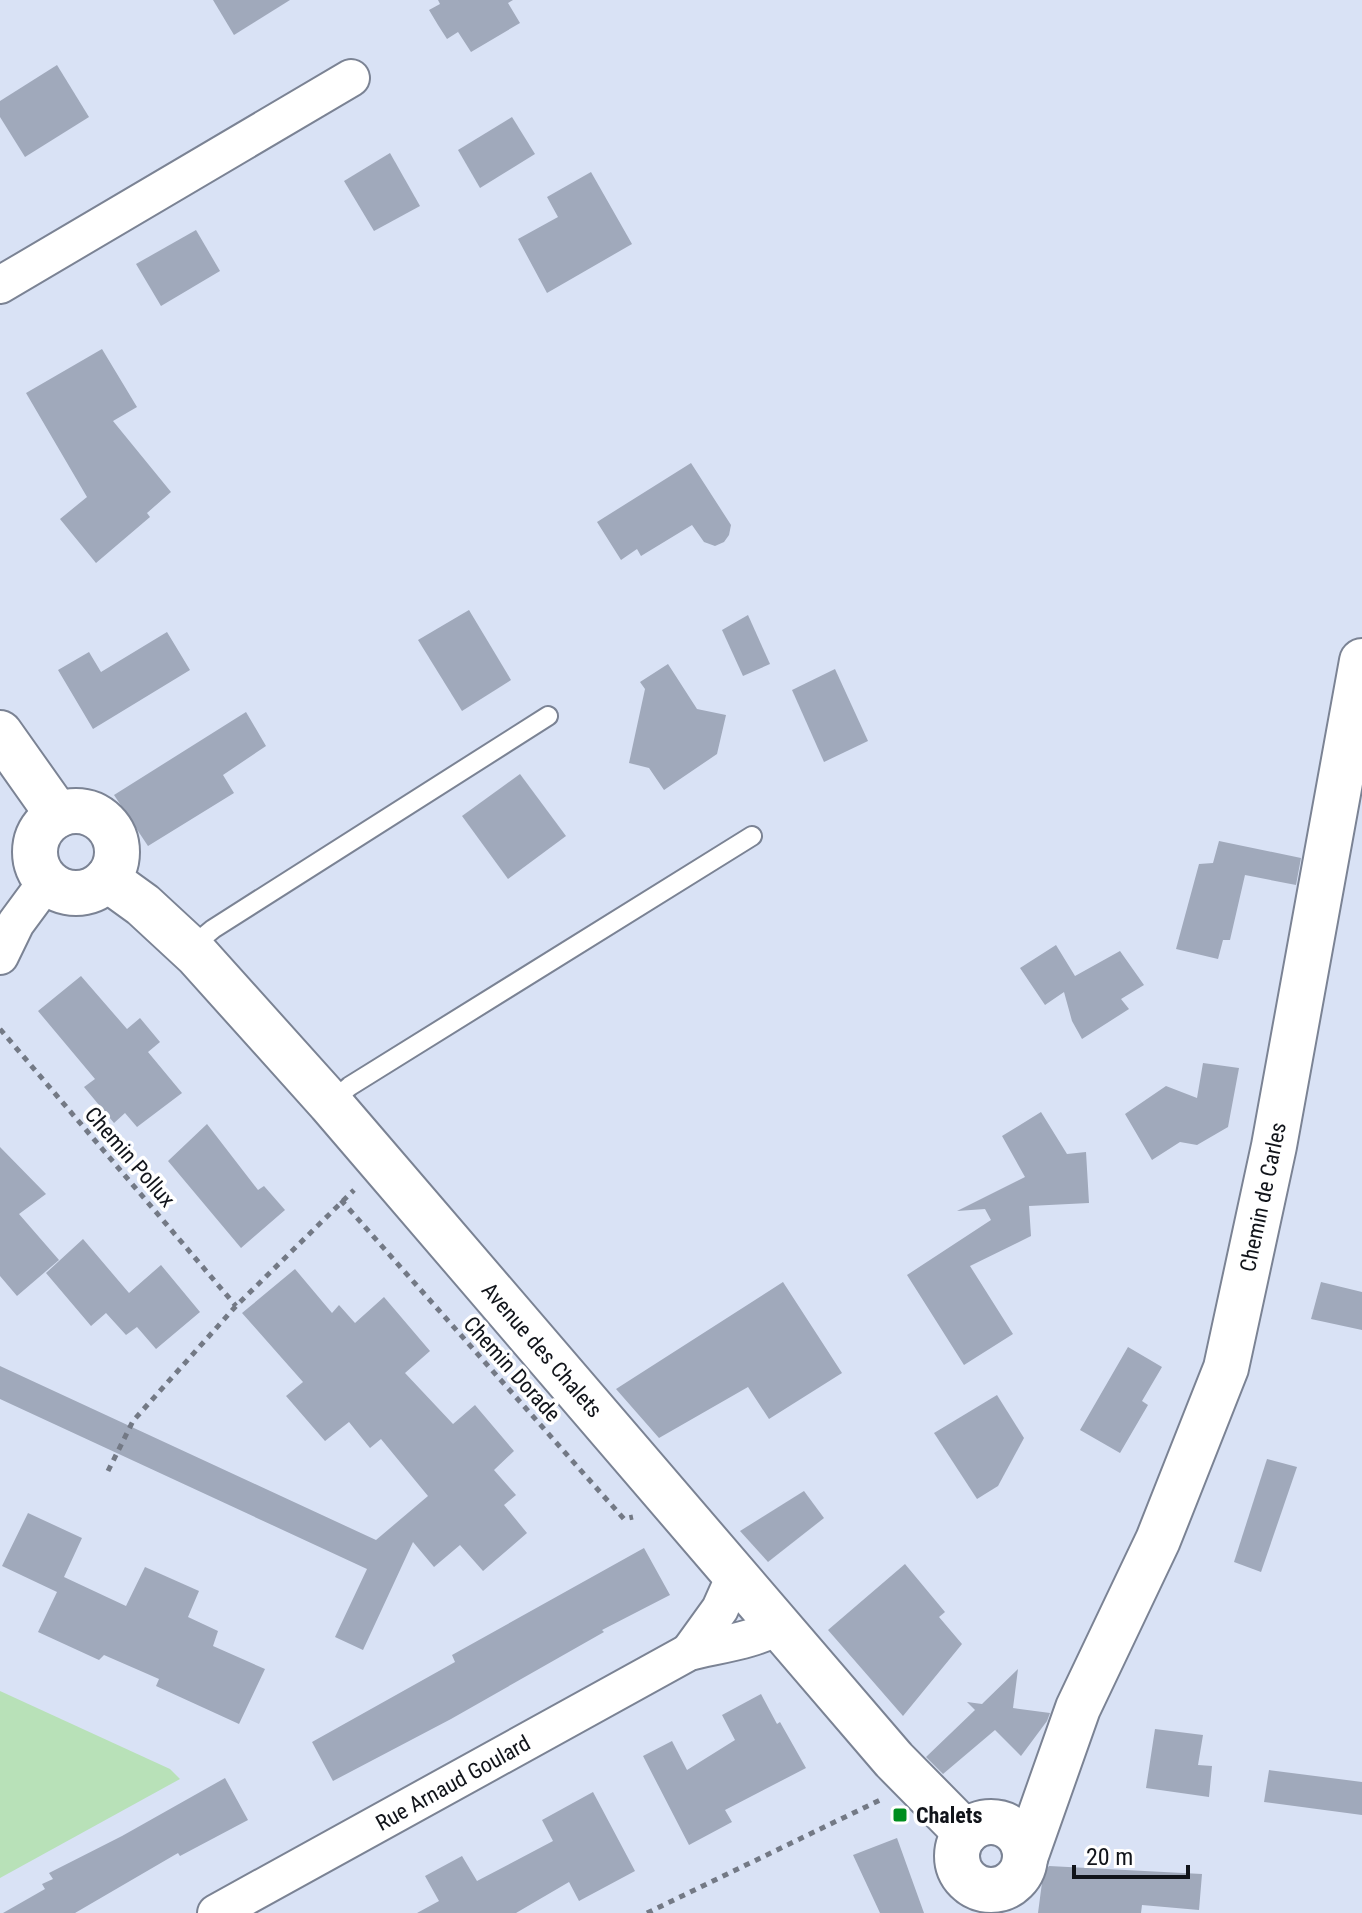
<svg xmlns="http://www.w3.org/2000/svg" width="1362" height="1913" viewBox="0 0 1362 1913" font-family="'Roboto Condensed',sans-serif">
<style>
.green{fill:#b8e1b8}
.building{fill:#a0a9bb}
.lines{fill:none;stroke-linecap:round;stroke-linejoin:round}
.lane-casing{stroke:#7b8394;stroke-width:22}
.street-casing{stroke:#7b8394;stroke-width:40}
.secondary-casing{stroke:#7b8394;stroke-width:48}
.path{stroke:#737985;stroke-width:5;stroke-dasharray:6 6;stroke-linecap:butt}
.lane{stroke:#fff;stroke-width:18}
.street{stroke:#fff;stroke-width:36}
.secondary{stroke:#fff;stroke-width:44}
.poi-dot{fill:#008e1f;stroke:#fff;stroke-width:3}
.labels{text-anchor:middle;dominant-baseline:central;stroke-width:7;stroke-linejoin:round;paint-order:stroke}
.street-label{font-size:22px;fill:#11141a;stroke:#fff}
.poi-label{font-size:22px;font-weight:bold;fill:#11141a;stroke:#fff;text-anchor:start}
</style>
<rect width="100%" height="100%" fill="#d9e2f5"/>
<path class="green" d="M0,1691L170,1769L180,1779L0,1878Z"/>
<g class="building">
<path d="M213,0H290L234,35Z"/>
<path d="M438,0H513L508,3L520,23L471,52L458,32L447,39L438,25L429,10L440,4Z"/>
<path d="M57,65L89,117L25,157L0,117V101Z"/>
<path d="M512,117L535,154L480,188L458,150Z"/>
<path d="M390,153L420,206L374,231L344,181Z"/>
<path d="M591,172L632,244L547,293L518,239L558,217L547,197Z"/>
<path d="M196,230L220,271L161,306L136,264Z"/>
<path d="M102,349L137,407L113,421L171,492L147,513L150,517L96,563L60,519L87,497L26,393Z"/>
<path d="M691,463L731,525L729,535L724,542L715,546L704,542L692,525L641,556L637,549L621,560L597,522Z"/>
<path d="M469,610L511,680L462,711L418,640Z"/>
<path d="M748,615L770,664L743,676L722,630Z"/>
<path d="M167,632L190,670L93,729L58,670L89,652L101,672Z"/>
<path d="M668,664L697,709L726,715L717,754L664,790L649,768L629,763L645,689L640,682Z"/>
<path d="M835,669L868,741L824,762L792,690Z"/>
<path d="M246,712L266,746L223,775L234,793L148,846L114,795Z"/>
<path d="M520,774L566,836L508,879L462,816Z"/>
<path d="M1219,841L1301,858L1296,885L1245,875L1230,940H1223L1218,959L1176,949L1199,864L1213,863Z"/>
<path d="M1056,945L1075,976L1120,951L1144,985L1121,999L1129,1009L1082,1039L1072,1021L1064,992L1045,1005L1020,968Z"/>
<path d="M81,976L127,1029L140,1018L160,1042L148,1052L182,1093L137,1127L125,1113L114,1123L84,1087L95,1079L38,1011Z"/>
<path d="M1203,1063L1239,1068L1228,1127L1197,1145L1180,1142L1152,1160L1125,1114L1166,1086L1197,1098Z"/>
<path d="M1041,1112L1067,1154L1086,1152L1089,1203L1029,1206L1031,1236L970,1266L1013,1334L964,1365L907,1275L991,1220L985,1209L957,1211L1025,1177L1002,1136Z"/>
<path d="M207,1124L258,1190L264,1186L285,1210L241,1248L168,1161Z"/>
<path d="M0,1147L46,1194L19,1214L59,1260L17,1296L0,1276Z"/>
<path d="M83,1239L129,1293L161,1265L200,1312L156,1349L137,1327L126,1335L106,1313L91,1326L46,1273Z"/>
<path d="M295,1269L332,1313L339,1305L355,1323L384,1297L430,1351L405,1373L453,1424L475,1405L514,1451L494,1470L516,1495L504,1505L527,1533L483,1571L460,1545L434,1567L413,1542L363,1650L335,1637L367,1569L0,1399V1366L376,1540L428,1496L381,1439L370,1448L349,1422L325,1441L286,1396L303,1382L242,1313Z"/>
<path d="M783,1282L842,1373L769,1419L748,1387L659,1438L616,1389Z"/>
<path d="M1321,1282L1362,1292V1330L1311,1319Z"/>
<path d="M1128,1347L1162,1367L1142,1401L1148,1405L1120,1453L1080,1430Z"/>
<path d="M997,1395L1024,1438L998,1486L977,1499L934,1433Z"/>
<path d="M1267,1459L1297,1467L1261,1572L1234,1562Z"/>
<path d="M804,1491L824,1518L768,1562L740,1531Z"/>
<path d="M28,1513L82,1538L64,1577L126,1606L145,1567L199,1591L188,1617L218,1631L213,1646L265,1669L239,1724L156,1686L159,1679L104,1655L99,1660L38,1632L57,1592L2,1566Z"/>
<path d="M644,1548L670,1595L602,1630L604,1632L451,1719L333,1781L312,1742L455,1662L452,1655Z"/>
<path d="M905,1564L945,1612L939,1617L962,1644L903,1716L828,1630Z"/>
<path d="M1018,1669L1013,1708L1050,1713L1047,1721L1021,1756L995,1730L943,1774L926,1757L975,1710L967,1702L982,1704Z"/>
<path d="M761,1694L777,1724L780,1722L806,1768L725,1810L732,1822L689,1845L643,1756L672,1741L687,1770L735,1740L722,1715Z"/>
<path d="M1155,1729L1203,1735L1198,1765L1212,1766L1209,1797L1146,1788Z"/>
<path d="M1269,1770L1362,1782V1815L1264,1802Z"/>
<path d="M225,1778L248,1820L180,1856L178,1853L75,1913H3L45,1889L42,1884L53,1879L49,1873L122,1836Z"/>
<path d="M593,1792L635,1871L579,1901L569,1882L516,1913H417L439,1901L425,1876L462,1856L477,1881L553,1841L542,1820Z"/>
<path d="M897,1838L911,1877L924,1913H880L853,1855Z"/>
<path d="M1049,1866L1202,1874L1199,1910L1142,1905L1141,1913H1038L1043,1875Z"/>
</g>
<g class="lines">
<g class="lane-casing">
<g id="lane">
<path d="M190,948L213,929L548,716"/>
<path d="M330,1103L350,1086L752,836"/>
</g>
</g>
<g class="street-casing">
<g id="street">
<path d="M0,285L351,78"/>
<path d="M0,956L16,923L47,881"/>
<path d="M689,1652L720,1609L728,1591L740,1580"/>
<path d="M216,1913L689,1652C716,1645 758,1640 779,1625"/>
</g>
</g>
<g class="secondary-casing">
<g id="secondary">
<path d="M0,733L58,815"/>
<circle cx="76" cy="852" r="41"/>
<path d="M107,879L143,905L197,955L330,1103L894,1760L966,1833"/>
<circle cx="991" cy="1856" r="34"/>
<path d="M1025,1858L1078,1708L1158,1540L1226,1368L1274,1146L1362,661"/>
</g>
</g>
<g class="path">
<path d="M0,1029L236,1306"/>
<path d="M341,1200L624,1519L633,1517"/>
<path d="M108,1471L133,1421L236,1306L354,1190"/>
<path d="M647,1913L880,1800"/>
</g>
<use href="#lane" class="lane"/>
<use href="#street" class="street"/>
<use href="#secondary" class="secondary"/>
</g>
<rect class="poi-dot" x="892" y="1807" width="16" height="16" rx="4"/>
<g class="labels">
<g class="street-label">
<text transform="translate(130 1157) rotate(49)">Chemin Pollux</text>
<text transform="translate(1263 1197) rotate(-78)">Chemin de Carles</text>
<text transform="translate(542 1350) rotate(49)">Avenue des Chalets</text>
<text transform="translate(512 1369) rotate(48)">Chemin Dorade</text>
<text transform="translate(453 1783) rotate(-29)">Rue Arnaud Goulard</text>
</g>
<g class="poi-label">
<text x="916" y="1815">Chalets</text>
</g>
</g>
<path d="M1074 1865v12h114v-12" fill="none" stroke="#11141a" stroke-width="4"/>
<text x="1086" y="1865" font-size="24" fill="#11141a" stroke="#ffffff" stroke-width="6" paint-order="stroke">20 m</text>
</svg>
